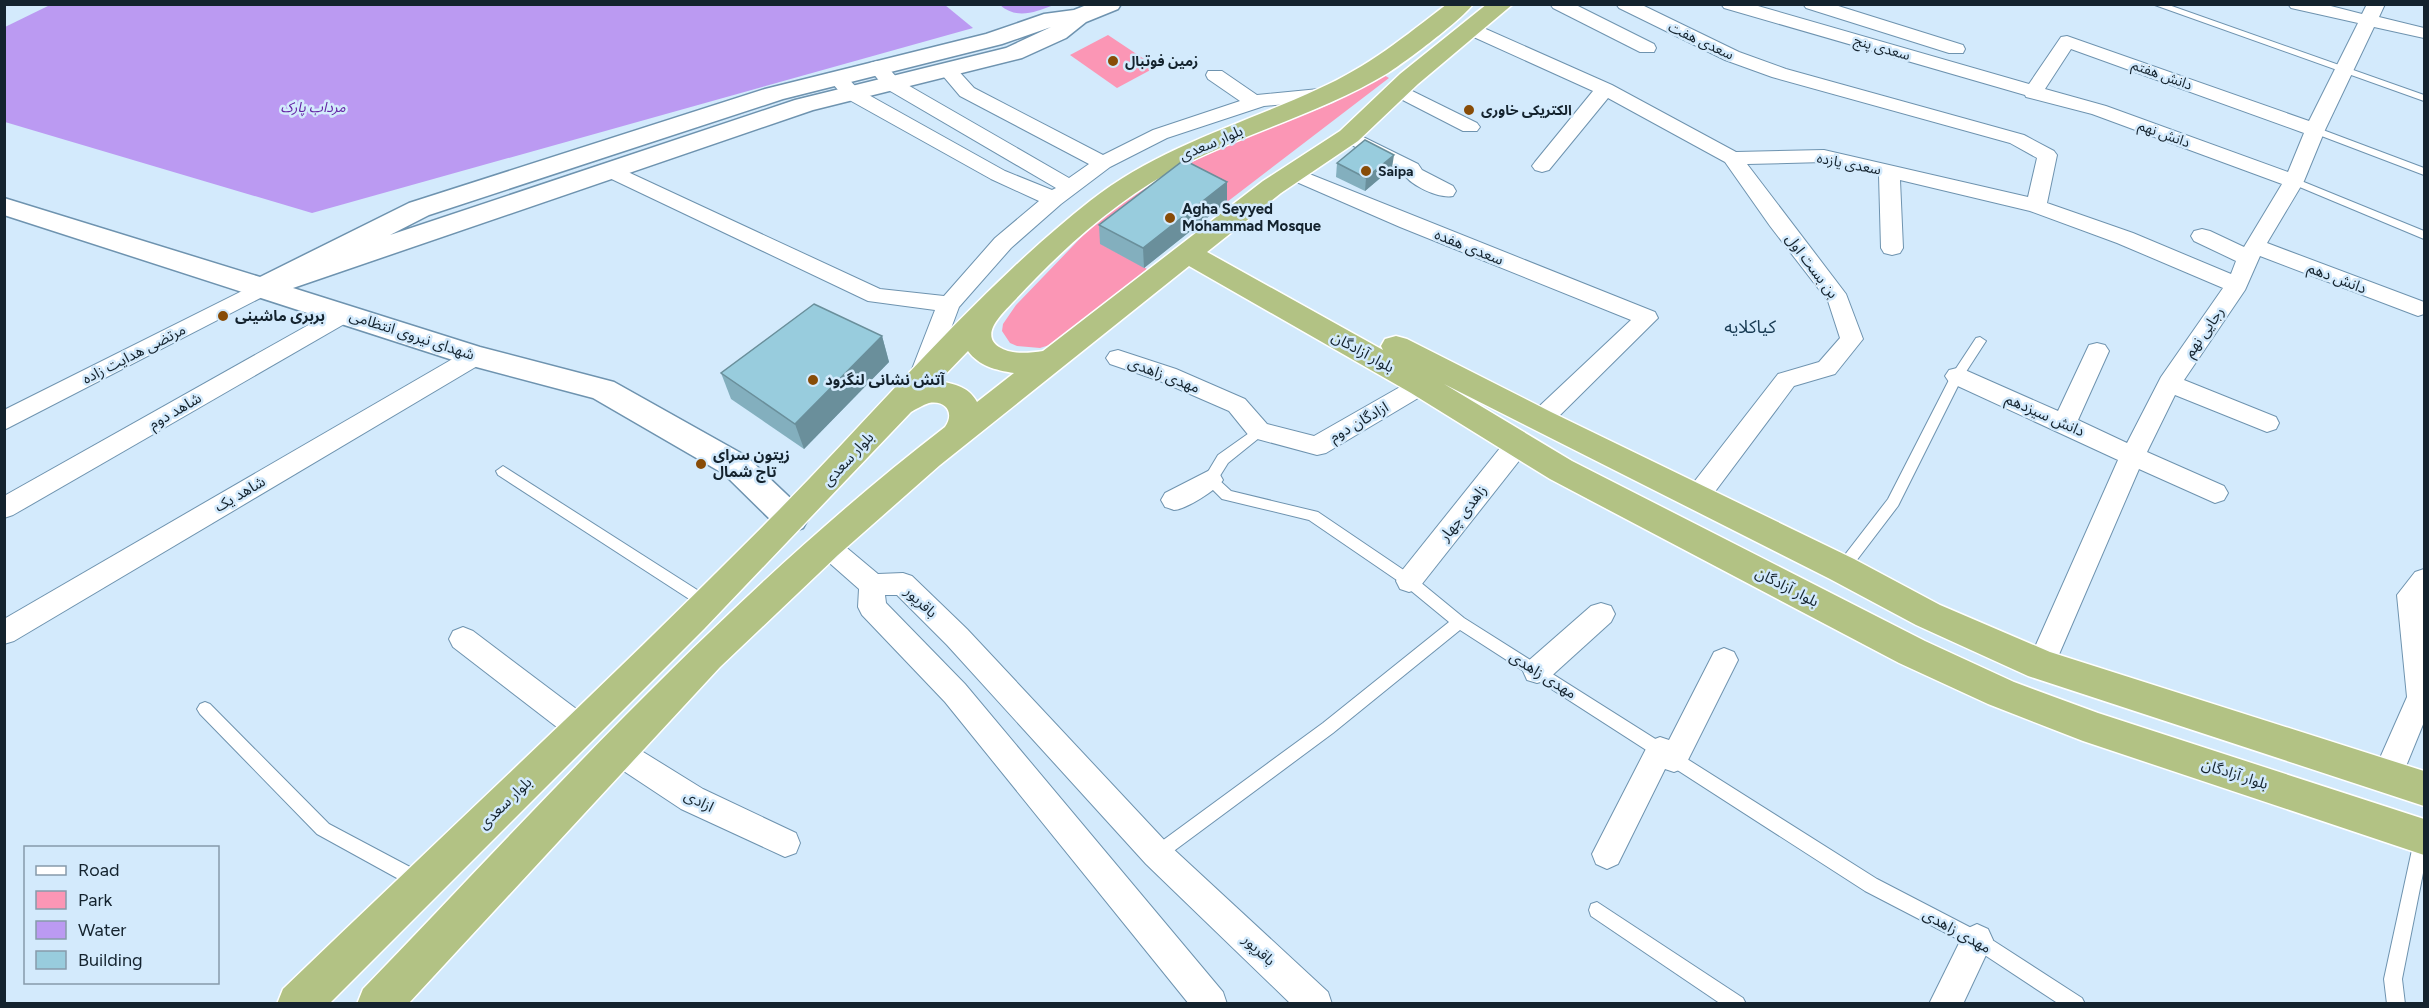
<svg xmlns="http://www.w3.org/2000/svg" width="2429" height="1008" viewBox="0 0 2429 1008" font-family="Figtree,'Noto Sans Arabic',sans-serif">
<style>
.green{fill:#fb96b5}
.water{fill:#bb9af2}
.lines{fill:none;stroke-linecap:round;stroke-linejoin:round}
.service-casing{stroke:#6e93af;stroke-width:2}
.minor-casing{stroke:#6e93af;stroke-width:2}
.tertiary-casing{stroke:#6e93af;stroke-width:3}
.trunk-casing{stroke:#fff;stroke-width:3}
.service{fill:#fff;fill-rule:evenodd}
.minor{fill:#fff;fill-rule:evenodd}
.tertiary{fill:#fff;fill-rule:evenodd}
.trunk{fill:#b2c284;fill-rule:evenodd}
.wall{fill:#83afbe}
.shaded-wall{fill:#6a8f9b}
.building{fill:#98ccdd;stroke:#6a8f9b;stroke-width:1.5}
.poi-dot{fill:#884c07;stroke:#d3eafc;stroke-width:2}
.labels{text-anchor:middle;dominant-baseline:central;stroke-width:5;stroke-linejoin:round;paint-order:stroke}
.far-street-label{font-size:14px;fill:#14232e;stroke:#d3eafc}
.far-poi-label{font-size:14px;font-weight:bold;fill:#14232e;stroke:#d3eafc;text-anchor:start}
.far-water-label{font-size:14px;font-style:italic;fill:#6424a4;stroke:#d3eafc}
.street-label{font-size:15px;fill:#14232e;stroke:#d3eafc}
.poi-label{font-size:15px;font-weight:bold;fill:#14232e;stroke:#d3eafc;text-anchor:start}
.quarter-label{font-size:18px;fill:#183b53;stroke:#d3eafc}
</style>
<rect width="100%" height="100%" fill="#d3eafc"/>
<g class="green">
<path d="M1108,35L1156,67L1117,88L1070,55Z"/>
<path d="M1384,75L1389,78L1227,202L1184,180L1101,244L1147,269L1059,342L1040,348L1017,346L1010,343L1002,331L1003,324L1016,305L1096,222L1152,181L1228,145L1333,103Z"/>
</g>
<g class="water">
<path d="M945,5L973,28L312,213L5,122V27L50,5Z"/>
<path d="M1000,5H1054C1035,12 1017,20 1000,5Z"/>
</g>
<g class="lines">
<g class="service-casing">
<g id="service">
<path d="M2152,4H2166L2424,95V101Z"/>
<path d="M2315,127L2424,168V175L2311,132L2310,130Z"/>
<path d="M2294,178L2424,231V239L2290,183V179Z"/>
<path d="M1980,337L1986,341L1962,378L1898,506L1847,573H1837L1835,569L1837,565L1888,499L1951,376L1976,338Z"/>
<path d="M1259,426L1264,428L1265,431L1264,434L1228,463L1218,479L1231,491L1318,512L1414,577L1464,618L1877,879L1983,934L2082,998L2085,1004H2059L1971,946L1865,891L1460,630L1333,733L1163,859L1157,862L1151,859L1149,854L1151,849L1323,723L1449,622L1404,585L1309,520L1222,499L1203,480L1218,455Z"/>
<path d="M503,466L713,600L715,604L713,608L708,610L703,608L498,475L496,471Z"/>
<path d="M205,702L210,704L329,824L427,876L429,882L427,888L421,890L415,888L317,834L200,714L197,709L200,704Z"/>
<path d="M2423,828L2424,868L2402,979L2405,1004H2387L2384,979L2415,836L2417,831Z"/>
<path d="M1597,902L1743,998L1746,1004H1721L1591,916L1589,910L1591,904Z"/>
</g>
</g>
<g class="minor-casing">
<g id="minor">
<path d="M1550,4H1574L1654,44L1656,48L1654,52H1640L1553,8Z"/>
<path d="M1616,4H1640L1739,52L1786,69L2024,135L2054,151L2057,155L2047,203L2133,233L2231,274L2236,261L2194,241L2191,236L2194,231L2202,229L2210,231L2244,247L2282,184L2092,114L2026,97L2025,95L1724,8L1721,4H1751L2029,84L2061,37L2067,36L2309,121L2358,23L2291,8L2288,4H2323L2362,14L2367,4H2385L2379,17L2424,28V38L2374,27L2325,130L2304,181L2267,243L2424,302V314L2418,316L2410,313L2260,256L2245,290L2184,380L2276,417L2279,423L2276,429L2267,432L2175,395L2147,452L2224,486L2228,493L2224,500L2215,503L2139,469L2051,673L2041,677L2031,673L2027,665L2118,460L1949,382L1945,376L1949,370L1957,368L1965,370L2058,411L2089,345L2097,343L2105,345L2109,351L2078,420L2127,443L2161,377L2223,288L2117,243L2030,211L1900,180L1903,248L1900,253L1892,255L1884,253L1881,248L1879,175L1824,162L1747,164L1846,294L1863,339L1835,374L1794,386L1705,505L1696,508L1687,505L1683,498L1687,491L1778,374L1819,362L1840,338L1828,301L1770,226L1725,162L1608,98L1549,170L1542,172L1535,170L1532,166L1535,162L1593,91L1467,34L1464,30L1467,26H1479L1612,85L1736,152L1824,150L2028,197L2037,158L2010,143L1772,77L1725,60L1619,8ZM2071,49L2304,133L2288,172L2106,106L2045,89Z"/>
<path d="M1803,4H1832L1963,45L1965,49L1963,53H1949L1806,8Z"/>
<path d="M877,61L884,63L899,80L1069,178L1089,164L960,96L938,70L940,66H954L974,88L1103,155L1153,130L1240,101L1208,79L1206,75L1208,71H1222L1257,95L1329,88L1336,90L1339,94L1336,98L1329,100L1264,106L1167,138L1110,167L1061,204L1011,248L959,307L931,382L927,388L919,390L911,388L907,382L935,310L868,301L601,174L598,170L601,166L608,164L615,166L880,289L944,296L995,238L1039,201L991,179L844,97L827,77L829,73H843L858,89L1005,171L1052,190L1056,188L885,88L868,67L870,63Z"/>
<path d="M1398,84L1477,123L1480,127L1477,131H1463L1391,94L1388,90L1391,86Z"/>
<path d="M1349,130L1418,164L1422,170L1453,186L1456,191L1453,196C1439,199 1408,185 1402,171L1342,140L1339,136L1342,132Z"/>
<path d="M1292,167L1655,312L1658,318L1549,426L1540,429L1531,426L1528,420L1531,414L1631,320L1400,227L1285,177L1282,173L1285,169Z"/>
<path d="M264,280L272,282L275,287L272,292L4,430V410Z"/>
<path d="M345,306L353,309L356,314L353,319L13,515L4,518V496L337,309Z"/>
<path d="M476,348L484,350L488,356L484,362L14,641L4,644V619L468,350Z"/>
<path d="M1118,350L1176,369L1245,399L1267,424L1314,436L1414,379L1422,376L1430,379L1434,385L1430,391L1326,453L1317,455L1250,437L1229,411L1160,381L1110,364L1106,358L1110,352Z"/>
<path d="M1517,436L1526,438L1529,445L1526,452L1418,589L1409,592L1400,589L1396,581L1400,573L1508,438Z"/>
<path d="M1210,470L1219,473L1223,480C1218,489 1185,510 1174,510C1174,510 1166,507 1165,507L1161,500L1165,493Z"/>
<path d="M826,535L835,538L878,574L903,573L912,576L967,629L1168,844L1328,992L1332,1004H1291L1146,864L947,645L897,595H885L886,603L965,684L1223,992L1227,1004H1189L945,702L862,615L858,607L859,589L817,552L813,545L817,538Z"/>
<path d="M2424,569V722L2398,786L2387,789L2376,786L2372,776L2407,697L2397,595L2415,572Z"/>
<path d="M1601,603L1611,606L1615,614L1611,622L1547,680L1537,683L1527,680L1523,671L1527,662L1591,606Z"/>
<path d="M463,627L473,631L591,720L595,729L591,738L581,742L571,738L453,647L449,639L453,631Z"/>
<path d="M1724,648L1734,652L1738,660L1684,768L1674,772L1665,769L1618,864L1607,869L1596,864L1592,854L1650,741L1660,737L1669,740L1714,652Z"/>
<path d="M617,738L627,742L703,789L796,833L800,843L796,853L785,857L681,809L607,760L602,751L607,742Z"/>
<path d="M1977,924L1988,929L1993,940L1963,1004H1929L1966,929Z"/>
</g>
</g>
<g class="tertiary-casing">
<path id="tertiary" d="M1089,4H1121L1118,9L1086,22L1066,38L1022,58L813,110L293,288L480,347L614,382L746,456L803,510L808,519L803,528L791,532L779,528L724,474L593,398L465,364L4,215V198L260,277L409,203L765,89L986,34L1044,14L1074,10ZM1051,27L1006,48L795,100L390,235L429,215L783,99L1002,44Z"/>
</g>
<g class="trunk-casing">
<path id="trunk" d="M1447,4H1473C1464,18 1404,63 1388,73C1325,111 1252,131 1185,164C1120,196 1062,249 1013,302C1003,313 979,334 999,347C1011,355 1029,353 1043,351L1263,181L1340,131L1400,74L1487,4H1513L1418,84L1358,141L1281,193L1207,252L1383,350L1381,346L1385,339L1396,336L1407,339L1551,412L1854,559L1940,605L2050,652L2424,771V806L2028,676L1916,625L1830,579L1444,384L1572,461L1925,641L2014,682L2098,713L2424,819V855L2083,741L1988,704L1899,663L1550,479L1411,393L1189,266L940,465L838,555L720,667L408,1004H357L363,989C550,795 731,592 945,427C955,413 946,400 929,403C923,405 916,409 911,412L704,629L329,1004H277L283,989C448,830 617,674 778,511C881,407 975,292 1090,201C1158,147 1241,125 1318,89C1368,67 1404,37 1447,4ZM968,351C979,366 995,370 1014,373L977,402C969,387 955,384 939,381Z"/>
</g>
<use href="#service" class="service"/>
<use href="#minor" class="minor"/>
<use href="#tertiary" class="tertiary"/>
<use href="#trunk" class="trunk"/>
</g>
<g class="wall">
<path d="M1337,163L1392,168L1365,191L1336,177Z"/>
<path d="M1227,202L1144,268L1100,244L1099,225Z"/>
<path d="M882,336L889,362L804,449L731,399L721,373Z"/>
</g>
<g class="shaded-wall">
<path d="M1394,155L1392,168L1365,191L1366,178Z"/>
<path d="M1227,182V202L1144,268L1143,248Z"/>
<path d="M882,336L889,362L804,449L795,424Z"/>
</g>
<g class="building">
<path d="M1365,140L1394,155L1366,178L1337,163Z"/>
<path d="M1184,160L1227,182L1143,248L1099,225Z"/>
<path d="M814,304L882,336L795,424L721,373Z"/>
</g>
<g class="poi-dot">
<circle cx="1113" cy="61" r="6"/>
<circle cx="1469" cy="110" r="6"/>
<circle cx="1366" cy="171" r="6"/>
<circle cx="1170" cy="218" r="6"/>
<circle cx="223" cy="316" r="6"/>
<circle cx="813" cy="380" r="6"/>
<circle cx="701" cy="464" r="6"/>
</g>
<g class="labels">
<g class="far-street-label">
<text transform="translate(1701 41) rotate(25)">سعدی هفت</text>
<text transform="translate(1882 48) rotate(16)">سعدی پنج</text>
<text transform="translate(2162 75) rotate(20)">دانش هفتم</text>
<text transform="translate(2164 134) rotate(20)">دانش نهم</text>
<text transform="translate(1849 164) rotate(11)">سعدی یازده</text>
</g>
<g class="far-poi-label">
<text x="1125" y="61">زمین فوتبال</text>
<text x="1481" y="110">الکتریکی خاوری</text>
<text x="1378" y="171">Saipa</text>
</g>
<g class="far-water-label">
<text x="313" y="107">مرداب پارک</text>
</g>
<g class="street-label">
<text transform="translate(1211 143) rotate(-23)">بلوار سعدی</text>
<text transform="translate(1469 247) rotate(22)">سعدی هفده</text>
<text transform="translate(1812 266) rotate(53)">بن بست اول</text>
<text transform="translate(2337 278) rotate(21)">دانش دهم</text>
<text transform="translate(2204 332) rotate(-55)">رجایی نهم</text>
<text transform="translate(412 335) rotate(18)">شهدای نیروی انتظامی</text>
<text transform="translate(1363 352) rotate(29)">بلوار آزادگان</text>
<text transform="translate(134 354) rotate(-27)">مرتضی هدایت زاده</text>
<text transform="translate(1164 375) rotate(21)">مهدی زاهدی</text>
<text transform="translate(175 411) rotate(-30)">شاهد دوم</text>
<text transform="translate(2045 415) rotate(24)">دانش سیزدهم</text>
<text transform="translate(1359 422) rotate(-30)">ازادگان دوم</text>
<text transform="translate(848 459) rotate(-47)">بلوار سعدی</text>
<text transform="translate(240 494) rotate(-30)">شاهد یک</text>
<text transform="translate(1463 513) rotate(-52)">زاهدی چهار</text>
<text transform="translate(1787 587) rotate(27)">بلوار آزادگان</text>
<text transform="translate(921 602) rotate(43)">باقرپور</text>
<text transform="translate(1543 675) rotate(32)">مهدی زاهدی</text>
<text transform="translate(2235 774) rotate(18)">بلوار آزادگان</text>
<text transform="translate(699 801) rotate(27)">ازادی</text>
<text transform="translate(505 803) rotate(-44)">بلوار سعدی</text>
<text transform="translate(1957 931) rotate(29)">مهدی زاهدی</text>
<text transform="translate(1259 950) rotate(43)">باقرپور</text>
</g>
<g class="poi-label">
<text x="1182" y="209">Agha Seyyed<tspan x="1182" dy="17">Mohammad Mosque</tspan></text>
<text x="235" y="316">بربری ماشینی</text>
<text x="825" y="380">آتش نشانی لنگرود</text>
<text x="713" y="455">زیتون سرای<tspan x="713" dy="17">تاج شمال</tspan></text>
</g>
<g class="quarter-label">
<text x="1750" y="327">کیاکلایه</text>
</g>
</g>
<rect width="2429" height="1008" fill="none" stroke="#14232e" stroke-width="12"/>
<rect x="24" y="846" width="195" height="138" fill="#d3eafc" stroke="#879aaa" stroke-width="1.5"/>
<rect x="36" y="866" width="30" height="9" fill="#ffffff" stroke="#879aaa" stroke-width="1.5"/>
<text x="78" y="876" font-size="18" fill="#14232e">Road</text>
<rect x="36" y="891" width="30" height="18" fill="#fb96b5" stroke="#879aaa" stroke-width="1.5"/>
<text x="78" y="906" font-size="18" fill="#14232e">Park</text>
<rect x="36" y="921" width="30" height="18" fill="#bb9af2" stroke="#879aaa" stroke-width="1.5"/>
<text x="78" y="936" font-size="18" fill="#14232e">Water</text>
<rect x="36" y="951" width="30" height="18" fill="#98ccdd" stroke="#879aaa" stroke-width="1.5"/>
<text x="78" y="966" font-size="18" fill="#14232e">Building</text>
</svg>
